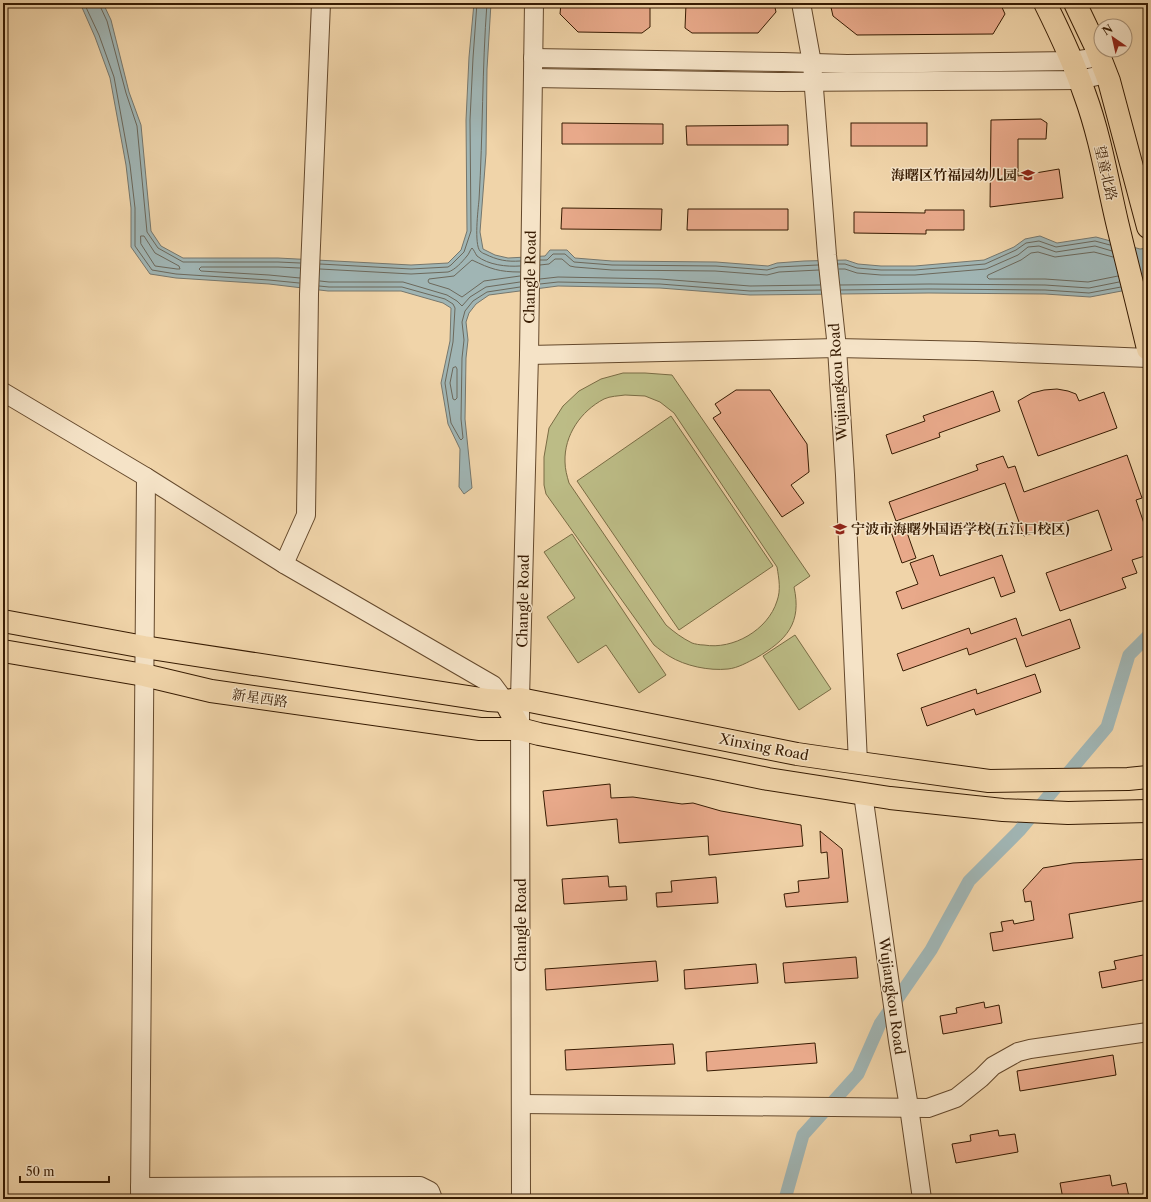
<svg xmlns="http://www.w3.org/2000/svg" width="1151" height="1202" viewBox="0 0 1151 1202" font-family="'Libre Caslon Text','Noto Serif SC',serif">
<style>
.green{fill:#bcbc86;stroke:#7a6c44;fill-rule:evenodd}
.water{fill:#a0b5b4;stroke:#76776d}
.lines{fill:none;stroke-linecap:round;stroke-linejoin:round}
.shore{stroke:#6c685b;stroke-width:1}
.canal{stroke:#a0b5b4;stroke-width:13}
.building{fill:#e8a98a;stroke:#371b02}
.minor-casing{stroke:#65492c;stroke-width:20}
.major-casing{stroke:#371b02;stroke-width:24}
.minor{stroke:#f5e3c7;stroke-width:18}
.major{stroke:#f0d4a9;stroke-width:22}
.labels{text-anchor:middle;dominant-baseline:central;stroke-width:3;stroke-linejoin:round;paint-order:stroke}
.street-label{font-size:14px;fill:#371b02;stroke:#f5e3c7}
.poi-label{font-size:14px;font-weight:bold;fill:#371b02;stroke:#f5e3c7;text-anchor:end}
</style>
<rect width="100%" height="100%" fill="#f0d4a9"/>
<filter id="stains"><feTurbulence type="fractalNoise" baseFrequency=".005" numOctaves="4"/><feColorMatrix values="0 0 0 0 .2 0 0 0 0 .09 0 0 0 0 .02 0 0 0 .5 -.17"/></filter>
<radialGradient id="worn" r=".72"><stop offset=".6" stop-color="#630" stop-opacity="0"/><stop offset="1" stop-color="#630" stop-opacity=".3"/></radialGradient>
<g class="green">
<path d="M623,373H645L672,375L810,576L794,587C802,623 787,640 756,658C748,662 738,668 728,669C709,671 685,666 669,656C664,653 659,649 654,645L546,494L544,485V457L549,428L563,406L579,391L601,379ZM625,395L645,396L660,402L674,413L777,567C779,579 781,590 777,601C768,630 733,650 704,645C700,645 695,644 692,643C682,638 674,632 666,625L569,483C567,476 565,469 565,462C564,435 581,411 604,399C610,396 619,396 625,395Z"/>
<path d="M671,416L773,566L679,630L577,481Z"/>
<path d="M572,534L666,675L639,693L606,645L578,663L547,617L575,598L544,552Z"/>
<path d="M795,635L831,689L799,710L763,656Z"/>
</g>
<path class="water" d="M80,3H103L111,20L129,92L141,125L151,231L161,246L183,258H278L411,265L448,263L461,250L467,231L466,120L469,57L474,3H491L487,69L486,154L480,232L483,249L495,255L508,258L545,256L550,250H567L575,258L612,261L716,262L768,266L777,263L804,261L846,260L858,264L881,266H915L984,260L1014,247L1025,239L1040,236L1057,243L1096,237L1140,249L1148,248V286L1090,297L1045,294L929,293L750,295L660,288L558,286L489,295L476,304L469,313L466,322L468,340L466,358L465,419L472,488L464,494L459,487L460,449L448,424L441,383L450,341L451,308L443,303L401,291H328L269,284L176,278L150,274L131,247V208L126,165L110,78L95,37Z"/>
<g class="lines">
<g class="shore">
<path d="M84,3L99,35L114,77L130,165L135,208V246L152,270L176,274L269,280L299,283"/>
<path d="M99,3L100,6L107,21L126,93L137,126L147,232L158,248L183,262H278L300,263"/>
<path d="M487,3C482,69 483,134 479,200C478,210 474,244 480,251C481,252 484,254 485,254C497,260 507,262 520,261"/>
<path d="M141,236H144L155,253L179,266L180,269H177L155,266L141,244Z"/>
<path d="M1113,257L1094,252L1055,257L1038,252L1031,253L1021,260L988,275L987,277L989,279H1045L1088,282L1118,276"/>
<path d="M540,260H547L553,254H565L574,262L612,265L716,266L767,270L778,267L818,265"/>
<path d="M320,264L411,269L448,267L451,265L464,252L471,231L470,120L473,58L477,3"/>
<path d="M838,264H845L857,268L881,270H915L985,264L1016,250L1026,243L1039,241L1056,247L1095,241L1110,245"/>
<path d="M540,265L549,264L555,259H562L570,266L575,267L612,270L715,271L767,275L779,272L819,270"/>
<path d="M320,269L411,274L448,272C455,270 462,262 467,256C469,254 470,250 472,248C474,250 475,253 477,256C488,265 507,267 520,266"/>
<path d="M839,269H845L857,273L881,275H915L986,269L1018,255L1028,247L1039,246L1056,252L1095,246L1112,251"/>
<path d="M520,276L484,281L462,297L449,289L429,283L428,281L429,279L454,276L472,260C491,269 499,272 520,272"/>
<path d="M300,278L269,275L201,271L199,269L201,267H278L300,268"/>
<path d="M540,279L558,277L660,279L750,286L820,285"/>
<path d="M320,281L329,282H403L447,295L457,301L462,306L470,297L486,287L520,282"/>
<path d="M540,284L558,282L660,284L750,291L821,290"/>
<path d="M840,285L929,284L1045,285L1089,288L1119,282"/>
<path d="M319,286L329,287H402L445,299L453,304L455,308L453,342L445,383L451,423L460,439L461,440L463,438L461,419L462,358L464,340L462,322L465,311L473,301L487,292L520,287"/>
<path d="M841,290L929,289L1045,290L1089,293L1121,287"/>
<path d="M456,367L457,369V398L455,400L453,399L450,383L453,368Z"/>
</g>
<path class="canal" d="M785,1199L803,1135L858,1074L880,1024L931,950L969,881L1019,831L1107,727L1129,655L1148,636"/>
</g>
<g class="building">
<path d="M561,3L650,6V27L642,33L578,32L560,14Z"/>
<path d="M754,3H774L776,12L758,33H692L685,28L686,4H754Z"/>
<path d="M830,3L920,4V3H1000L1005,14L993,34L857,35L833,16Z"/>
<path d="M1041,119L1047,123L1046,139H1018V176L1059,169L1063,198L990,207L991,120Z"/>
<path d="M562,123L663,124V144H562Z"/>
<rect x="851" y="123" width="76" height="23"/>
<path d="M788,125V145H687L686,126Z"/>
<path d="M562,208L662,209L661,230L561,229Z"/>
<path d="M688,209H788V230H687Z"/>
<path d="M925,210H964V230H926V234L854,233V212L925,213Z"/>
<path d="M1057,389L1068,391L1076,394L1079,401L1104,392L1117,428L1038,456L1018,401L1032,393L1044,390Z"/>
<path d="M736,390H770L807,444L809,472L791,485L804,503L782,517L713,418L721,413L715,404Z"/>
<path d="M993,391L1000,411L939,433L940,437L892,454L886,435L925,421L923,416Z"/>
<path d="M1127,455L1142,498L1136,500L1148,535V555L1132,560L1137,573L1122,578L1126,588L1060,611L1046,573L1112,550L1098,510L1024,536L1005,483L896,521L889,502L978,470L976,465L1003,456L1008,468L1015,466L1024,492Z"/>
<path d="M904,524L916,558L902,563L890,529Z"/>
<path d="M933,555L940,576L1002,555L1015,592L1001,597L994,577L902,609L896,592L918,584L910,563Z"/>
<path d="M1016,618L1022,636L1070,619L1080,648L1026,667L1016,638L969,655L967,648L903,671L897,654L969,628L971,634Z"/>
<path d="M1035,674L1041,692L976,715L974,709L927,726L921,708L976,689L977,694Z"/>
<path d="M610,784L611,798L633,797L682,804L693,803L721,811L801,825L803,846L709,855L708,836L619,843L617,819L547,826L543,791Z"/>
<path d="M820,831L842,849L848,902L786,907L784,894L799,892L798,881L829,878L827,852L821,853Z"/>
<path d="M1148,859V900L1069,914L1073,938L993,951L990,933L1003,931L1001,922L1013,920L1014,924L1034,920L1031,901L1025,902L1023,890L1043,868L1073,863Z"/>
<path d="M608,876L609,887L626,886L627,900L564,904L562,879Z"/>
<path d="M716,877L718,903L657,907L656,893L672,892L671,881Z"/>
<path d="M1148,954V979L1102,988L1099,972L1116,969L1114,961Z"/>
<path d="M856,957L858,978L785,983L783,963Z"/>
<path d="M656,961L658,981L546,990L545,969Z"/>
<path d="M756,964L758,983L685,989L684,970Z"/>
<path d="M984,1002L985,1008L999,1005L1002,1023L943,1034L940,1016L957,1013L956,1008Z"/>
<path d="M815,1043L817,1063L707,1071L706,1052Z"/>
<path d="M673,1044L675,1064L566,1070L565,1050Z"/>
<path d="M1113,1055L1116,1075L1020,1091L1017,1071Z"/>
<path d="M998,1130L999,1136L1015,1134L1018,1152L956,1163L952,1144L971,1141L970,1135Z"/>
<path d="M1110,1175L1112,1186L1126,1183L1129,1197L1118,1199H1063L1060,1183Z"/>
</g>
<g class="lines">
<g class="minor-casing">
<g id="minor">
<path d="M801,3L812,63L827,255L837,348L845,475L858,763"/>
<path d="M533,58L783,62L847,64L1072,61L1100,57"/>
<path d="M533,78L779,82L1079,80L1106,74"/>
<path d="M529,355L837,348L976,351L1148,358"/>
<path d="M3,392L146,477L284,564L493,685L505,701"/>
<path d="M284,564L306,515L309,294L321,3"/>
<path d="M863,794L898,1041L909,1107L922,1199"/>
<path d="M521,1104L928,1108L956,1098L981,1078L993,1066L1018,1052L1030,1049L1148,1032"/>
<path d="M140,1187L420,1186L430,1191L433,1199"/>
<path d="M140,1199L146,477"/>
<path d="M521,1199L520,699L529,355L534,3"/>
</g>
</g>
<g class="major-casing">
<g id="major">
<path d="M1045,3C1060,33 1074,63 1085,95C1100,136 1107,179 1117,222C1127,264 1138,306 1148,349"/>
<path d="M1075,3L1095,45L1109,81L1148,227"/>
<path d="M3,621L144,647L488,700L505,701L520,699L797,754L845,761L989,781L1128,779L1148,777"/>
<path d="M3,651L144,675L211,691L480,729H520"/>
<path d="M505,701L520,729L539,734L714,768L768,779L890,798L1003,810L1068,813L1148,811"/>
</g>
</g>
<use href="#minor" class="minor"/>
<use href="#major" class="major"/>
</g>
<defs>
<g id="school-bare" transform="scale(1.08)"><path d="M0-5L7-2L0 1L-7-2ZM-4 1L0 2.5L4 1V4Q0 6-4 4Z" fill="#8f2418" stroke="#f5e3c7" stroke-width="2.5" paint-order="stroke"/></g>
</defs>
<g fill-rule="evenodd">
<use href="#school-bare" x="1028" y="175"/>
<use href="#school-bare" x="840" y="529"/>
</g>
<g class="labels">
<g class="street-label">
<text transform="translate(1106 173) rotate(77)">望童北路</text>
<text transform="translate(530 277) rotate(-89)">Changle Road</text>
<text transform="translate(838 382) rotate(-94)">Wujiangkou Road</text>
<text transform="translate(523 601) rotate(-89)">Changle Road</text>
<text transform="translate(260 698) rotate(8)">新星西路</text>
<text transform="translate(764 747) rotate(11)">Xinxing Road</text>
<text transform="translate(521 925) rotate(-90)">Changle Road</text>
<text transform="translate(892 996) rotate(82)">Wujiangkou Road</text>
</g>
<g class="poi-label">
<text x="1017" y="175">海曙区竹福园幼儿园</text>
<text x="851" y="529" text-anchor="start">宁波市海曙外国语学校(五江口校区)</text>
</g>
</g>
<rect width="1151" height="1202" fill="none" stroke="#f0d4a9" stroke-width="16"/>
<rect x="4" y="4" width="1143" height="1194" fill="none" stroke="#371b02" stroke-width="2"/>
<rect x="8" y="8" width="1135" height="1186" fill="none" stroke="#371b02"/>
<g transform="translate(1113 38) rotate(326)"><circle r="19" fill="#f5e3c7" stroke="#a99378"/>
<path d="M0-3L7 15L0 10L-7 15Z" fill="#8f2418"/>
<text y="-6" font-size="11" font-weight="bold" text-anchor="middle" fill="#371b02">N</text>
</g>
<path d="M20 1176v6h89v-6" fill="none" stroke="#371b02" stroke-width="2"/>
<text x="26" y="1176" font-size="12" fill="#371b02" stroke="#f5e3c7" stroke-width="3" paint-order="stroke">50 m</text>
<rect width="100%" height="100%" filter="url(#stains)"/>
<rect width="100%" height="100%" fill="url(#worn)"/>
</svg>
